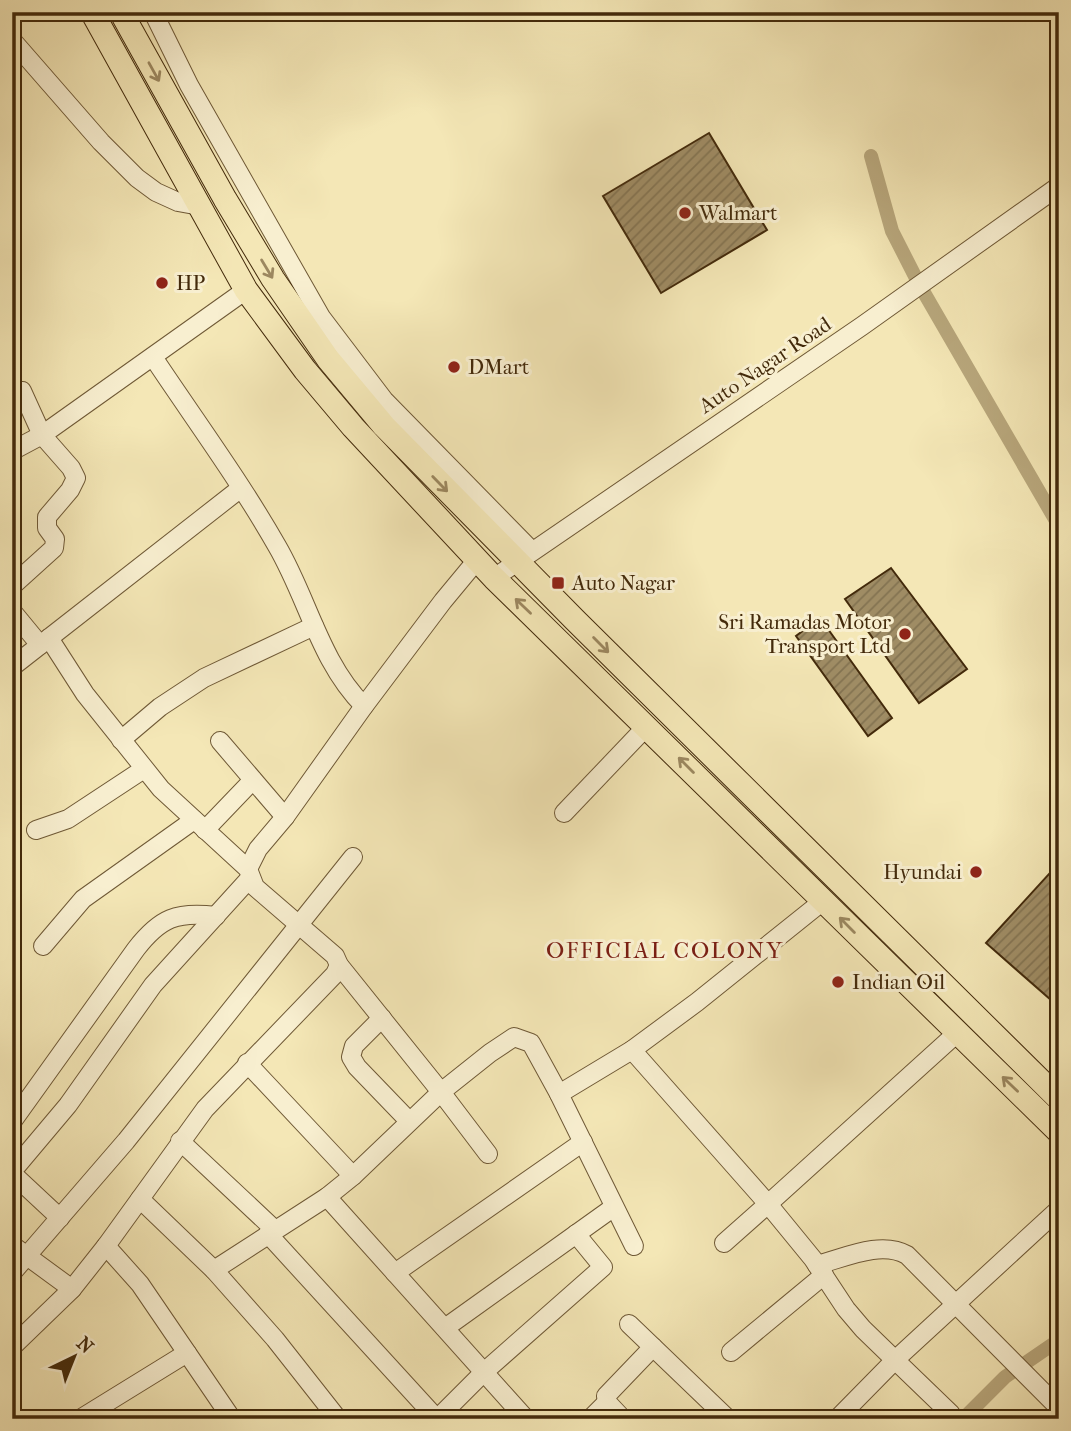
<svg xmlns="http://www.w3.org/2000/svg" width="1071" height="1431" viewBox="0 0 1071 1431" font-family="'IM FELL French Canon',serif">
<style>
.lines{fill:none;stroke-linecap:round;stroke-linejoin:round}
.canal{stroke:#b8a77c;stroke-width:14}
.building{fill:url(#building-hatch);stroke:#432a0b;stroke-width:2}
.minor-casing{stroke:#6f5936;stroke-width:20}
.major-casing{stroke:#432a0b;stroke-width:25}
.minor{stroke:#f8efd0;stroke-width:18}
.major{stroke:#f4e7b6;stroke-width:23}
.oneway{stroke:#9c8860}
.poi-dot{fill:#8f2418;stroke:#f8efd0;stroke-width:2.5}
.labels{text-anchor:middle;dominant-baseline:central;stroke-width:6;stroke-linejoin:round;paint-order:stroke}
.poi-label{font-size:21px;fill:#432a0b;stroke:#f8efd0;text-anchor:start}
.street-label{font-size:21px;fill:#432a0b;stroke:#f8efd0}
.neighbourhood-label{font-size:23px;letter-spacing:2px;fill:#7a1f14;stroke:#f8efd0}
</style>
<defs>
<pattern id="building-hatch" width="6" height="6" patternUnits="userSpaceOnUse" patternTransform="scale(1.75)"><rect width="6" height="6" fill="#9f8c64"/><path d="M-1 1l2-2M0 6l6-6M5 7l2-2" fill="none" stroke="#837351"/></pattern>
</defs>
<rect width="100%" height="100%" fill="#f4e7b6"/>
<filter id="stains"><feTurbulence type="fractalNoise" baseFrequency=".00286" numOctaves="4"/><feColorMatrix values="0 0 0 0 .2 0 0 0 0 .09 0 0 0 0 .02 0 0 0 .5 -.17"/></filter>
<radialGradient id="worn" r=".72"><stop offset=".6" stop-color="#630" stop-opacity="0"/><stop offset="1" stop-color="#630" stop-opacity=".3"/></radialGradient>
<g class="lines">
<g class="canal">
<path d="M871,156L892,231L919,284L1059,526"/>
<path d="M963,1419L1005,1377L1059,1340"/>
</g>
</g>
<g class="building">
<path d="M709,133L767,230L661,293L603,196Z"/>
<path d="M891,568L967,669L919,703L845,599Z"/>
<path d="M820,618L892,718L868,736L796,636Z"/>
<path d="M1059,863V1007L986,943Z"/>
</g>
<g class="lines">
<g class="minor-casing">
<g id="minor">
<path d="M153,12L189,85L321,317L384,400L532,551"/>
<path d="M12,40L101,142L137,178L156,192L178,202L200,206"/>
<path d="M153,357C195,420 240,481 277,546C308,599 320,662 364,706"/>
<path d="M12,392L22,391L42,435L71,468L76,478L70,490L47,517V528L55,539L54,548L12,586"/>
<path d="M12,451L42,435L246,290"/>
<path d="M494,578L862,326L1059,186"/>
<path d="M12,611L40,645"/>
<path d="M49,638L85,694L161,789L248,869L255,887L335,956L339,965L441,1092L490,1053L514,1037L531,1043L559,1094L632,1050L697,1002L823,901"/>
<path d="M12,667L241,488"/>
<path d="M121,740L160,707L204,678L314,626"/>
<path d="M220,741L285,817"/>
<path d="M564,813L647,726"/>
<path d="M36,830L68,819L144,769"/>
<path d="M205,830L253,780"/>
<path d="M248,869L258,849L285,817L364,706L443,601L477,560"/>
<path d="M43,946L83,899L194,820"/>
<path d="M382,1018L354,1046L351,1057L357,1067L409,1121"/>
<path d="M632,1050L768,1204L957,1033"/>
<path d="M247,1063L353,1176"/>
<path d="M559,1094L634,1246"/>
<path d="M12,1122L136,949C160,918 177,911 216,916"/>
<path d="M180,1141L275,1230"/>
<path d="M327,1197L526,1419"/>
<path d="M140,1199L214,1270L327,1197L353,1176L441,1092L488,1154"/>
<path d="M60,1218L15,1176L13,1171L15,1168L68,1105L153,985L250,878"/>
<path d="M268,1234L437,1419"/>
<path d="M724,1243L768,1204L813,1259L846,1309L863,1329L895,1360L1059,1209"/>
<path d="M12,1245L72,1289"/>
<path d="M106,1246L140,1284L232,1419"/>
<path d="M817,1265C844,1258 881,1240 907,1255L1059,1408"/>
<path d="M214,1270L275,1339L338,1419"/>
<path d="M12,1273L126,1141L353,857"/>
<path d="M395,1273L583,1142"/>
<path d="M629,1324L728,1419"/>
<path d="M445,1328L614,1207"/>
<path d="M12,1347L72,1289L106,1246L205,1109L335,974L339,965"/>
<path d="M731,1352L824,1275"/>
<path d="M80,1419L187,1353"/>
<path d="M437,1419L484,1372L603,1267L576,1234"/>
<path d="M590,1419L607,1402"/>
<path d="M623,1419L607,1402L606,1396L653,1347"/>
<path d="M837,1419L895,1360L951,1414"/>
</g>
</g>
<g class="major-casing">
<g id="major">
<path d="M92,12L246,290L305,370L353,427L494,578L1059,1132"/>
<path d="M121,12L225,199L273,279L328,359L384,426L575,620L1059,1099"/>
</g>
</g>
<use href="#minor" class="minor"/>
<use href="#major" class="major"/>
</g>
<defs><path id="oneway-shaft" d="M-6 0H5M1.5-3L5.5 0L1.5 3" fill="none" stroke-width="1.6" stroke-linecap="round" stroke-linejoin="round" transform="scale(1.75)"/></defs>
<g class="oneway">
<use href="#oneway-shaft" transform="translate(154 72) rotate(61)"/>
<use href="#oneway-shaft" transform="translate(267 269) rotate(59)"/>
<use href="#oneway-shaft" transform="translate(440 484) rotate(46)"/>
<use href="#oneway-shaft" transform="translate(523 606) rotate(-136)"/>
<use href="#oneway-shaft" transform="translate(601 645) rotate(45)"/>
<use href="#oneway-shaft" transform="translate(686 765) rotate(-135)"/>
<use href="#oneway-shaft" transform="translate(847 925) rotate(-135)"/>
<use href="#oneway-shaft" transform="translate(1010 1084) rotate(-136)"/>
</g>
<g class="poi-dot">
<circle cx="685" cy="213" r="7"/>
<circle cx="162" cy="283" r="7"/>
<circle cx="454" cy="367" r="7"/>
<rect x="551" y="576" width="14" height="14" rx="3.5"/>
<circle cx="905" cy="634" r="7"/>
<circle cx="976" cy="872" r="7"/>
<circle cx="838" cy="982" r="7"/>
</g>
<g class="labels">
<g class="poi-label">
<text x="699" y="213">Walmart</text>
<text x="176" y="283">HP</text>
<text x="468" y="367">DMart</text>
<text x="572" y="583">Auto Nagar</text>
<text x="891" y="622" text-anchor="end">Sri Ramadas Motor<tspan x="891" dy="24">Transport Ltd</tspan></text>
<text x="962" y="872" text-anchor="end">Hyundai</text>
<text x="852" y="982">Indian Oil</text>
</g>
<g class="street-label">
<text transform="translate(765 365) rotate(-34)">Auto Nagar Road</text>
</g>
<g class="neighbourhood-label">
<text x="665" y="950">OFFICIAL COLONY</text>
</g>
</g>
<rect width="1071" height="1431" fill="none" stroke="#f4e7b6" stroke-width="42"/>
<rect x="14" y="14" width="1043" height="1403" fill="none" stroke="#432a0b" stroke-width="3.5"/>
<rect x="21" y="21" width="1029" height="1389" fill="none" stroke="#432a0b" stroke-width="2"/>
<g transform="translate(74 1357) rotate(43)" stroke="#f8efd0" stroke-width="5" paint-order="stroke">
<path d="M0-5L12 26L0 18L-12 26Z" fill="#432a0b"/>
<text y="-10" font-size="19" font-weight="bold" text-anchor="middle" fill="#432a0b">N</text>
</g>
<rect width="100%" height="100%" filter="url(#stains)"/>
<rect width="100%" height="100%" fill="url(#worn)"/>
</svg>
